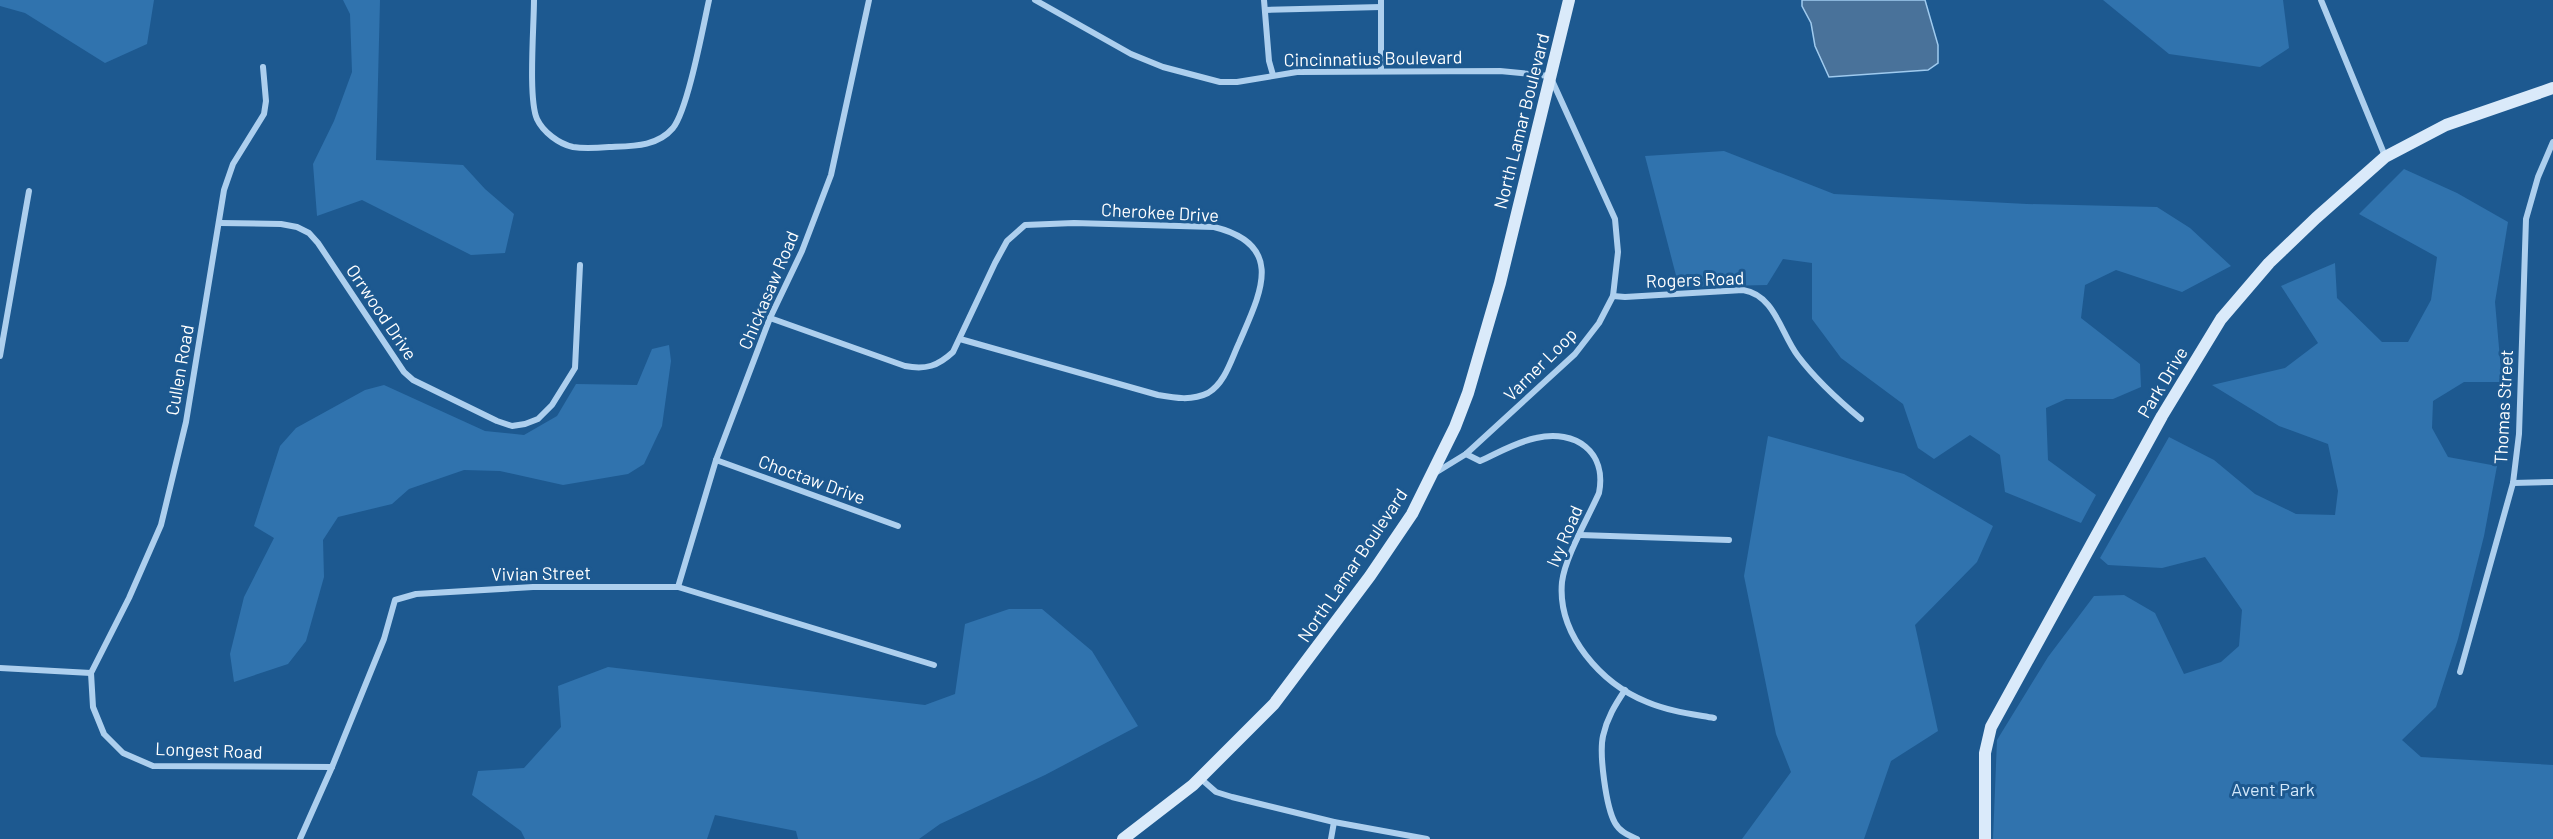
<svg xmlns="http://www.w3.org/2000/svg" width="2553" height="839" viewBox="0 0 2553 839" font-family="Barlow,sans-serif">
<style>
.green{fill:#3073ae}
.water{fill:#49729a;stroke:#a0cbef;stroke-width:1.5}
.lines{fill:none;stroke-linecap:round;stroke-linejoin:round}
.street{stroke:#adcfee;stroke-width:6}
.secondary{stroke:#daeafa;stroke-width:12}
.labels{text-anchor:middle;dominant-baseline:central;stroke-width:6;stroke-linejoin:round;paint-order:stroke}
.street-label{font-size:18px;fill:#fff;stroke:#1d5990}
.park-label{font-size:18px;fill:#d3e8fa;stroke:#1d5990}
</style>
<rect width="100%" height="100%" fill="#1d5990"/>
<g class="green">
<path d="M0,0H154L147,44L105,63L25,13L0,6Z"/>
<path d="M343,0H380L376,160L463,165L485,189L514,214L505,253L471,255L362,200L317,216L313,164L334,121L352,72L350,14Z"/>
<path d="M2103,0H2283L2289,48L2260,67L2169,54Z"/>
<path d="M1724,151L1834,194L2027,204L2157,207L2190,228L2231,266L2182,292L2116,270L2085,285L2081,318L2140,364L2141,387L2113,399H2066L2046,408L2048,460L2096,495L2081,523L2005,492L2000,455L1970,435L1934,459L1918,448L1903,404L1841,358L1812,319V263L1783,259L1767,285L1679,287L1645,156Z"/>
<path d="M2404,169L2457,193L2508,222L2495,302L2502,382H2464L2433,401L2432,428L2448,457L2497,466L2484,536L2458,639L2436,707L2402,740L2421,757L2553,765V839H1993L1997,740L2048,657L2094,596L2124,595L2155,613L2184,674L2221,662L2239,646L2242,610L2205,557L2162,568L2108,565L2100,558L2169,437L2214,460L2255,494L2296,514L2335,515L2338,491L2328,444L2279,426L2212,385L2285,368L2318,343L2281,286L2335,263L2337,298L2382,342H2408L2431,300L2437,257L2359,214Z"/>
<path d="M669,345L671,361L662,426L644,464L628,474L563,485L500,471L464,470L409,489L392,504L338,517L323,540L324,577L306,641L288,664L234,682L230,654L244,597L274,538L254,526L280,446L296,428L365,390L384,385L485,431L524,435L557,416L576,384L637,385L652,349Z"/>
<path d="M1768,436L1904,474L1993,526L1977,562L1915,625L1938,731L1891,761L1864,839H1742L1791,772L1776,734L1744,576Z"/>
<path d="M1009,609H1042L1092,651L1138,726L1045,775L940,824L919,839H798L796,831L715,815L707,839H525L521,831L472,795L478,771L524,768L561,727L558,686L608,667L925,705L955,694L965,624Z"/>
</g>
<path class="water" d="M1802,0H1925L1938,45V63L1928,70L1829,77L1815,46L1811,23L1802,6Z"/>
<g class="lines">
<g class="street">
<path d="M534,0C534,26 528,99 537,119C543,132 559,144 573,147C584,149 598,148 609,147C632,146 657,147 673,128C688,109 703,27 709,0"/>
<path d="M1035,0L1131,54L1163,67L1220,82H1237L1297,72L1500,71L1550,76L1615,219L1618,252L1613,296L1599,323L1575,354L1466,454L1435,473"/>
<path d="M1264,0L1269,61L1273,75"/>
<path d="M2321,0L2385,156"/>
<path d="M1265,10L1381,7"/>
<path d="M1381,71V0"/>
<path d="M220,223L281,224L297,227L309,233L318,243L404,372L413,380L497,421L512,426L525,424L538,419L552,405L575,368L580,265"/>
<path d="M1613,296L1625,297L1743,290C1775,295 1781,334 1798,356C1816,380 1838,400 1861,419"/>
<path d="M770,318L905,366C926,370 938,366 953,352L995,263L1007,241L1025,225L1074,223L1214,227C1287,245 1260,294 1239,343C1231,360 1225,383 1208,393C1192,401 1175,398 1158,395L960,339"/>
<path d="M0,356L29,191"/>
<path d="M1466,454L1480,461C1498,453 1516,442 1536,438C1576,429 1607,452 1599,493C1588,518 1565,557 1562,582C1557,635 1602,684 1647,702C1668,711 1692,714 1714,718"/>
<path d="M716,460L898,526"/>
<path d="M2513,483L2553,482"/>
<path d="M1580,535L1729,540"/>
<path d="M678,587L716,460L770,318L802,251L831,175L869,0"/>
<path d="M0,668L91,673"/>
<path d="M2460,672L2513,483L2519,434L2526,219L2538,177L2553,142"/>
<path d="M91,673L129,598L161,525L186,422L224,190L233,164L264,114L266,101L263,67"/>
<path d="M91,673L93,707L104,734L123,753L153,766L332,767"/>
<path d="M1625,690C1615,705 1607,718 1603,736C1599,754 1606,807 1615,823C1620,832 1628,835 1637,839"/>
<path d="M1200,778L1216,792L1232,797L1334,822L1427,839"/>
<path d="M300,839L332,767L384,639L395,600L416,594L533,587H678L934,665"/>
<path d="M1331,839L1334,822"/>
</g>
<g class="secondary">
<path d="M1123,839L1193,785L1274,704L1370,576L1412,514L1455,427L1468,393L1500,283L1569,0"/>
<path d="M1985,839V753L1991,727L2162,416L2221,319L2269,263L2316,218L2385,157L2446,125L2553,88"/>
</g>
</g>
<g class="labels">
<g class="street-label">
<text transform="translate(1373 58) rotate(-1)">Cincinnatius Boulevard</text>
<text transform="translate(1521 121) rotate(-76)">North Lamar Boulevard</text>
<text transform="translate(1160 212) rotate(3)">Cherokee Drive</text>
<text transform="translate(1695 279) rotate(-2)">Rogers Road</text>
<text transform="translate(768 290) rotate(-67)">Chickasaw Road</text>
<text transform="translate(382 312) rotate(56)">Orrwood Drive</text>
<text transform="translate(1540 364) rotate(-45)">Varner Loop</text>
<text transform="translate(179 370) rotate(-80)">Cullen Road</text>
<text transform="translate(2162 382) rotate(-59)">Park Drive</text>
<text transform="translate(2503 407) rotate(-87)">Thomas Street</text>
<text transform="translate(812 479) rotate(20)">Choctaw Drive</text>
<text transform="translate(1564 536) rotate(-67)">Ivy Road</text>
<text transform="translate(1352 565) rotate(-56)">North Lamar Boulevard</text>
<text transform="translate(541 573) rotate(-1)">Vivian Street</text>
<text transform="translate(209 750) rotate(2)">Longest Road</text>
</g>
<g class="park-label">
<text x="2273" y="789">Avent Park</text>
</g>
</g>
</svg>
